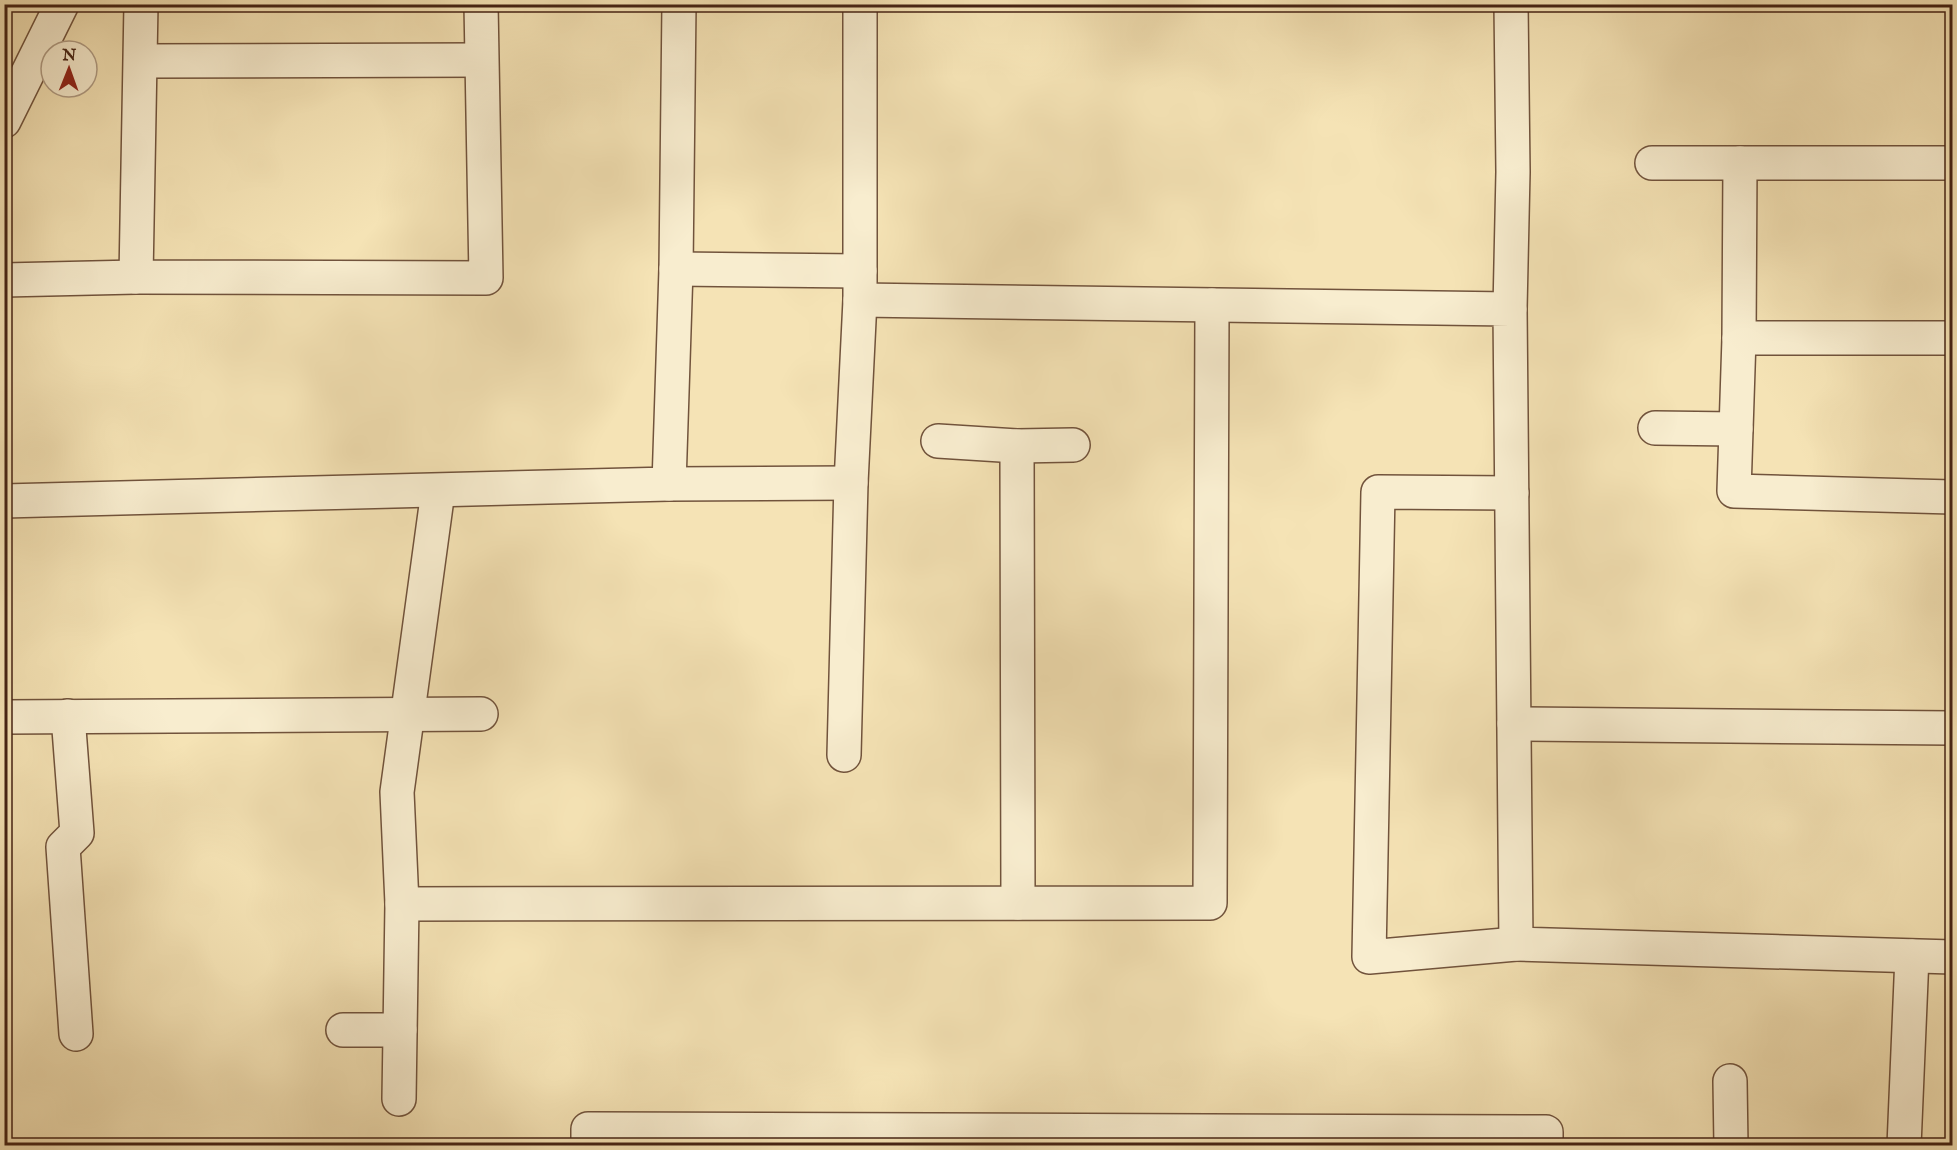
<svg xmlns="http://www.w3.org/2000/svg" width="1957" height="1150" viewBox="0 0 1957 1150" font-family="'IM FELL English',serif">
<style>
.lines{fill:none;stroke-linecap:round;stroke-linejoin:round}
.minor-casing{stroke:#71533c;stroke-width:36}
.minor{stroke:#f8edcf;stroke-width:33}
</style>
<rect width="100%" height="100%" fill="#f5e3b5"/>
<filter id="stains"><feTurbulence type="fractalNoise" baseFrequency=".00333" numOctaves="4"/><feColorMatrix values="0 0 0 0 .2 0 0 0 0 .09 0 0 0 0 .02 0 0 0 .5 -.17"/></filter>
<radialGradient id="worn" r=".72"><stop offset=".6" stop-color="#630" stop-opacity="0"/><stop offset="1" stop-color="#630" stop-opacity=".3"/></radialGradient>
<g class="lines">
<g class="minor-casing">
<g id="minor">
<path d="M141,4L136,277L486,278L481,4"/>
<path d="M142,61L481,60"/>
<path d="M4,121L62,4"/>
<path d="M1652,163H1952"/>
<path d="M1740,163L1739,338H1952"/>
<path d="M676,269L860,271"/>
<path d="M4,280L136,277"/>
<path d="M860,300L1510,309L1516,944L1952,957"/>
<path d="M1510,309L1513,172L1511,4"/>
<path d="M1739,338L1734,491L1952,497"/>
<path d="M1655,428L1736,429"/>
<path d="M938,441L1017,446L1073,445"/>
<path d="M1017,446L1018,903"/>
<path d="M669,484L851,483"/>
<path d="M438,491L397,792L402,904L1210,903L1212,305"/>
<path d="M1512,493L1378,492L1369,957L1516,944"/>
<path d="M4,501L669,484L676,269L679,4"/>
<path d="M68,716L77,833L63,847L76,1034"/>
<path d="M4,717L481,714"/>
<path d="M1514,724L1952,728"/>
<path d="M844,755L851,483L860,300V4"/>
<path d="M343,1030H400"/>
<path d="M1730,1081L1731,1146"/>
<path d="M399,1099L402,904"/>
<path d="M588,1146V1129L1546,1132V1146"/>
<path d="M1904,1146L1912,956"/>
</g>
</g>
<use href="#minor" class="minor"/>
</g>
<rect width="1957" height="1150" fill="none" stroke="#f5e3b5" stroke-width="24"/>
<rect x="6" y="6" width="1945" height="1138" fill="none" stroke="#452314" stroke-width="3"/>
<rect x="12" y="12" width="1933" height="1126" fill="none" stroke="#452314" stroke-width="1.5"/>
<g transform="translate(69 69) rotate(1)"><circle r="28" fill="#f8edcf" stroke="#b09c84" stroke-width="1.5"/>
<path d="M0-4.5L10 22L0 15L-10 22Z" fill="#8f2418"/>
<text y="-9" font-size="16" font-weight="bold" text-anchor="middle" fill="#452314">N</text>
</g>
<rect width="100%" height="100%" filter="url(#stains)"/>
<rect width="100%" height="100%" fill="url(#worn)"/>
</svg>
